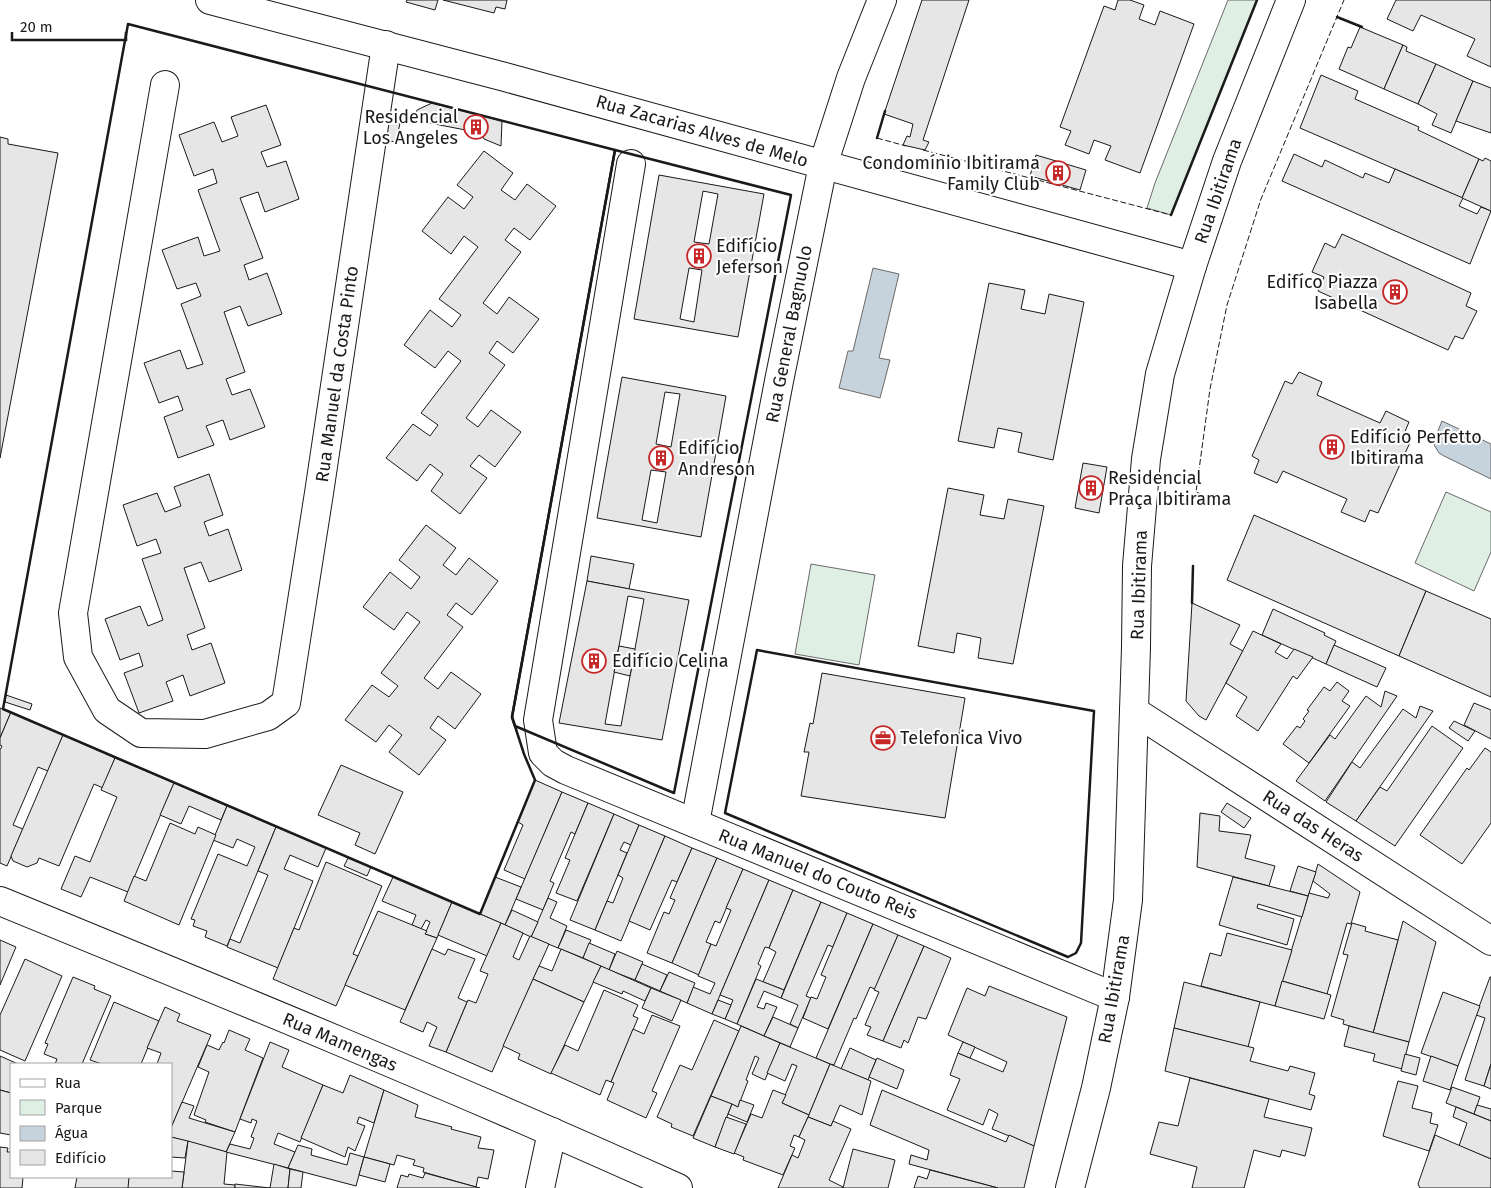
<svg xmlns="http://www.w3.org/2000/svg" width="1491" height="1188" viewBox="0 0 1491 1188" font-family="'Fira Sans',sans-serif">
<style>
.green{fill:#e0efe3;stroke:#6a6a6a}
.water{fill:#c6d2dc;stroke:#6a6a6a}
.building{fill:#e6e6e6;stroke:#1a1a1a;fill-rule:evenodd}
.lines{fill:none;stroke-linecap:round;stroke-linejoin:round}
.minor-casing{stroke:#1a1a1a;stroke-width:30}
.secondary-casing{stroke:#1a1a1a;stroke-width:30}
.minor{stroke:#fff;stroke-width:28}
.secondary{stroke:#fff;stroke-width:28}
.fence{stroke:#1a1a1a;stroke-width:1;stroke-dasharray:6 2.5;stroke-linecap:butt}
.wall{stroke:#1a1a1a;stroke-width:2.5}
.labels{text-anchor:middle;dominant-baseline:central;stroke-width:4;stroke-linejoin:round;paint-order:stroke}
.poi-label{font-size:18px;fill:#1a1a1a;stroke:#fff;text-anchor:start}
.street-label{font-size:18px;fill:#1a1a1a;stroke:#fff}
</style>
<rect width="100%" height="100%" fill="#fff"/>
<g class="green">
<path d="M1228,0H1257L1171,215L1147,208L1155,183Z"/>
<path d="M1446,492L1491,512V552L1474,591L1415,563Z"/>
<path d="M811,564L875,575L859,665L795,654Z"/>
</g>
<g class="water">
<path d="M873,268L899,274L879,358L890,360L880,398L839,388L848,351H853Z"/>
<path d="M1442,421L1491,444V479L1444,456L1439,453L1433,443Z"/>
</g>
<g class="building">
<path d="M407,0H438L435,10L406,2Z"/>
<path d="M443,0H507L505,9L496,7L494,13Z"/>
<path d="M922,0H969L923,140L929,142L925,150L903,145L907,136L910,137L913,124L884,114Z"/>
<path d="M1118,0H1130L1144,5L1139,19L1155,25L1160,11L1194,24L1140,173L1105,160L1111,146L1094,140L1089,154L1065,145L1071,131L1060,127L1104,6L1115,10Z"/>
<path d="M1396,0H1491V67L1467,56L1475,39L1421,15L1413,31L1387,19Z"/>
<path d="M1360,27L1403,45L1384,89L1339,69L1348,47L1351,48Z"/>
<path d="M1403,45L1407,47L1406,51L1436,64L1418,104L1384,89Z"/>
<path d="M1436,64L1473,81L1451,133L1432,125L1437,114L1418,104Z"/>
<path d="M1321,75L1358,91L1355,99L1419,127L1418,130L1479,159L1462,198L1300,128Z"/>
<path d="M1473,81L1491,88V133L1456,121Z"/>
<path d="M432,103L502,121L501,146L484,139L481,133L414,120L417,110Z"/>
<path d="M266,105L281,145L261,152L267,167L286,161L299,199L265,212L258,192L240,198L263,258L244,265L249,280L267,273L282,314L248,326L240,306L224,312L245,372L226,379L232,395L250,389L265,427L230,440L223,420L206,426L214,445L178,458L164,417L183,410L178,396L159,403L144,363L180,350L187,369L203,364L181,304L201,296L196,283L177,289L162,250L198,237L204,256L220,251L198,190L217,183L213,169L194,176L179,135L214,122L222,142L238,136L231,117Z"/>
<path d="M388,121L400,123L396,142L384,140Z"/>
<path d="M0,137L8,139V144L58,153L0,458Z"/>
<path d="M484,151L513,173L501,190L515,200L527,184L556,206L530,240L514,228L505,240L521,252L483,303L497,314L509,297L539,319L513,353L497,341L489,353L505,365L466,418L478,427L491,410L521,432L495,467L479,455L470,466L487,478L460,514L431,491L443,474L430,464L417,481L386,458L413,424L430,436L438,425L421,413L461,361L448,351L435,368L404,345L430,310L452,327L461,315L439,299L478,247L464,236L451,254L422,231L448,197L464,209L473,197L457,185Z"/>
<path d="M1294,154L1322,167L1325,160L1363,178L1365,173L1389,183L1395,169L1463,198L1459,206L1477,214L1481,207L1491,211L1470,264L1282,181Z"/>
<path d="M1036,155L1086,170L1080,190L1030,176Z"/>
<path d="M1485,158L1491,161V211L1462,198L1479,159L1483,161Z"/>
<path d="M659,175L764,194L738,337L634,319ZM703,191L718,194L709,244L694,242ZM689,268L702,270L694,322L680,319Z"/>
<path d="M1342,234L1471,293L1466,306L1477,311L1463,339L1455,336L1448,350L1318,291L1324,277L1312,272L1325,243L1335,248Z"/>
<path d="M989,283L1025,290L1021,309L1045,314L1049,294L1084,302L1053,460L1018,452L1022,433L998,428L994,448L958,441Z"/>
<path d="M1299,372L1322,382L1317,395L1380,423L1386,411L1409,422L1404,434L1412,438L1378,513L1370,510L1365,522L1341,512L1347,499L1283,471L1277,483L1254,473L1259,460L1252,456L1285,381L1292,384Z"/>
<path d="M622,377L726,396L701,537L597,518ZM665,392L680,394L671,447L656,444ZM651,470L666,472L657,523L642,520Z"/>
<path d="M1083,463L1107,467L1099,513L1075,508Z"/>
<path d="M209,474L223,515L204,522L209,536L228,529L242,570L209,582L201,562L184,568L205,628L187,635L192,650L211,643L225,683L190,696L183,675L166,682L173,701L139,713L124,673L143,666L139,653L120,660L105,619L140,606L148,626L163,620L142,559L161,553L156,539L137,546L123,505L157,493L165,512L181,506L174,487Z"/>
<path d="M948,488L984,495L980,515L1004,519L1008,499L1044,506L1013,664L978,658L981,638L957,633L954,653L918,646Z"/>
<path d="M1254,515L1426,591L1399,656L1227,580Z"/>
<path d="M426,525L456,548L443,565L456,575L469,558L498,581L472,615L456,603L447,615L463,627L424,678L438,689L451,672L481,694L455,729L438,716L430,728L446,740L419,775L389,752L402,735L389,725L376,742L345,720L372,685L389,697L398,686L381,673L420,622L407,612L394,630L363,607L390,572L411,589L420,577L399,560Z"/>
<path d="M591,556L634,564L629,589L587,581Z"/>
<path d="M587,581L689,600L662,740L559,723ZM628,596L644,599L621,726L605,724Z"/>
<path d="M1426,591L1491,619V697L1399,656Z"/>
<path d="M1192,603L1240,625L1230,644L1243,651L1206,720L1199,716L1186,701Z"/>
<path d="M1273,609L1325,633L1324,635L1336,641L1326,664L1262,635Z"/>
<path d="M1253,631L1281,644L1275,652L1287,659L1294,649L1313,657L1297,679L1293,676L1258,731L1236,716L1247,697L1226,683Z"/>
<path d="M1334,645L1386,668L1377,687L1326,664Z"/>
<path d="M619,646L635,649L630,676L614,672Z"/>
<path d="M822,673L965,698L945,818L801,796L809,752H804L810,723L813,724Z"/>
<path d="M1337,682L1349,691L1342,701L1350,706L1309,763L1283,744L1297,726L1300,728L1305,721L1303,719L1309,711L1307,710L1324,687L1330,691Z"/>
<path d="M1385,691L1397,696L1325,801L1296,781L1330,735L1335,739L1366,696L1381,707Z"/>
<path d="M6,695L32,704L30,710L5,702Z"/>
<path d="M1474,703L1491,710V739L1464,725Z"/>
<path d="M1420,706L1433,711L1356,821L1326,802L1352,762L1360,768L1403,709L1416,718Z"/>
<path d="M0,708L11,712L0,738Z"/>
<path d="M11,712L63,735L48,771L38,767L13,825L23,829L7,866L0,863V750L2,746L0,745V738Z"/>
<path d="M1454,721L1475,731L1468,741L1449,728Z"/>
<path d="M1432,726L1463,748L1395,846L1356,821L1380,787L1387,791Z"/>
<path d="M63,735L115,758L103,788L94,784L59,866L39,858L37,863L27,867L13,861L11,856Z"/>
<path d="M1485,748L1491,752V823L1462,864L1420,835L1467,768L1469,770Z"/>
<path d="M115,758L174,783L128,892L90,877L81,897L61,889L75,856L90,862L117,797L101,790Z"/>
<path d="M341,765L403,792L375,854L355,845L360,833L318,815Z"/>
<path d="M535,780L562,792L525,879L504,870L523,825L518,822Z"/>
<path d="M174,783L227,806L221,820L189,806L181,824L160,815Z"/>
<path d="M562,792L588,803L575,834L571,832L550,881L554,883L543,910L516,899Z"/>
<path d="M588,803L614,814L577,901L556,893L570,860L565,858Z"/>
<path d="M1227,803L1251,818L1244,828L1221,812Z"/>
<path d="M227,806L276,827L227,946L205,937L207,931L193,926L195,920L191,919L218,854L247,866L255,847L237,839L233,848L213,840Z"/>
<path d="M1200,813L1220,816L1219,831L1251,835L1245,858L1275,866L1269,886L1197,867Z"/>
<path d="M614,814L639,825L631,845L624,842L620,850L627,853L595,930L570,920Z"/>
<path d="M170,823L195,834L198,827L216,835L179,925L124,901L134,876L146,881Z"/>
<path d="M639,825L665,836L621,941L595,930L607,901L613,903L623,878L618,875Z"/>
<path d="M276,827L326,848L318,867L290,855L284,869L313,881L278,968L227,947L230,939L240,943L268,875L258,871Z"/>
<path d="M665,836L692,848L677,882L672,880L650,930L629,921Z"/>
<path d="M692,848L717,858L672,963L647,953L664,912L669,914L675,900L670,898Z"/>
<path d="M348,858L371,867L367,876L344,866Z"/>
<path d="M717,858L743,869L720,923L715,921L706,942L711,944L699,975L672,963Z"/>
<path d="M326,862L382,886L353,954L358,956L336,1006L273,979L294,928L299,930Z"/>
<path d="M1318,864L1360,892L1351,924L1347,923L1327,994L1282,981L1309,893L1328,898L1330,894L1313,881Z"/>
<path d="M1298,866L1316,872L1308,896L1290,891Z"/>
<path d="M743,869L769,880L712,1014L687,1003L693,987L710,994L715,983L698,976L711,944L716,946L731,910L726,908Z"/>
<path d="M393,877L452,902L437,938L425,934L430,922L426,920L421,929L412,925L416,915L382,901Z"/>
<path d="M495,877L521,887L505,925L480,914Z"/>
<path d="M1233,877L1308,896L1302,917L1258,904L1257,908L1294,919L1287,945L1219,925Z"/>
<path d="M769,880L793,890L769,948L765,947L758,964L761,966L737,1024L725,1019L733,1000L720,995Z"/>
<path d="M793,890L821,902L784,990L763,982L776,952L769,948Z"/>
<path d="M548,898L557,902L550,918L567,926L558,948L531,937Z"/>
<path d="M452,902L501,923L487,956L438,935Z"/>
<path d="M821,902L847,913L833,947L828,945L806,996L811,998L798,1028L790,1024L798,1005L781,998Z"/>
<path d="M512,910L538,922L531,937L505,925Z"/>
<path d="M378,911L427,931L425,934L437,938L405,1010L345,985Z"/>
<path d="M847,913L873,924L828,1029L803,1018L811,997L817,999L826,977L821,975Z"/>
<path d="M1403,921L1436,942L1409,1042L1373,1033Z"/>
<path d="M501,923L523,933L513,957L519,960L530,936L549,944L492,1072L446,1052L467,1002L468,1000L476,1003L488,974L480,971Z"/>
<path d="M1352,923L1366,927L1365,931L1398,940L1373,1033L1343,1024L1344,1020L1331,1016L1348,955L1343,954Z"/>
<path d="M873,924L898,935L875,989L870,987L856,1019L854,1018L834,1065L830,1064L816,1058Z"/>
<path d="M566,930L591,940L583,958L558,948Z"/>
<path d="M1227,933L1292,950L1275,1006L1201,986L1210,953L1221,956Z"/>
<path d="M898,935L924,946L883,1041L867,1035L871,1027L865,1025L879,992L874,990Z"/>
<path d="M0,940L16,947L0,985Z"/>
<path d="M589,943L615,954L609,970L583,958Z"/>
<path d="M924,946L951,958L926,1019L918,1017L908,1043L904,1040L901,1048L883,1041Z"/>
<path d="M432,949L445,955L448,949L475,959L458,998L467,1002L446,1052L429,1046L437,1027L427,1022L423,1032L400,1022Z"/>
<path d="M561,949L601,966L584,1002L533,979L539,966L552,971Z"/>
<path d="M617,951L643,962L635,980L609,970Z"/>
<path d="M25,959L62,976L25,1061L0,1050V1015Z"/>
<path d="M642,964L667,975L660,991L635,980Z"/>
<path d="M601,966L651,988L645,1001L623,991L622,994L593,982Z"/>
<path d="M669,972L695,983L687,1003L660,991Z"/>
<path d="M73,977L95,986L94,989L111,996L82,1064H55L57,1059L44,1054L48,1044L45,1043Z"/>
<path d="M1490,977H1491V1064L1484,1086L1465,1080L1485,1018L1476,1015Z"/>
<path d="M533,979L584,1002L551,1074L518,1059L520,1054L503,1046Z"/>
<path d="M756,979L784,990L781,998L764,991L757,1007L764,1009L766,1003L777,1007L764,1036L737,1024Z"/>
<path d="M1282,981L1331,995L1324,1019L1275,1006Z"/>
<path d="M1184,982L1260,1002L1248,1047L1174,1028Z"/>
<path d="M989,986L1067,1017L1034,1146L992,1129L998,1114L989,1109L983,1125L947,1110L960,1079L950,1075L958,1053L1003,1072L1007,1062L948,1035L967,988L985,996Z"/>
<path d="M651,988L681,1000L672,1021L642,1008Z"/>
<path d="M604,990L638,1005L633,1016L638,1018L611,1082L606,1080L600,1095L551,1073L565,1045L578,1051Z"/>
<path d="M1443,992L1480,1006L1458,1066L1421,1053Z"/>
<path d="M718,1000L731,1005L725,1019L712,1014Z"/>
<path d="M114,1002L159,1021L141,1064H102L90,1060Z"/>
<path d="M165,1007L180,1014L177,1021L211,1035L171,1128V1064H157L161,1053L147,1048Z"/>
<path d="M652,1015L680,1026L652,1091L657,1093L646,1118L607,1100L614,1083L611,1082L633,1029L644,1034Z"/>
<path d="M773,1017L798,1028L790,1047L764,1036Z"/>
<path d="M714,1020L739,1031L693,1136L671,1127L672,1124L657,1117L680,1065L692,1070Z"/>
<path d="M741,1026L780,1043L765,1080L752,1074L759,1058L755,1056L746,1080L748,1081L738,1107L711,1096Z"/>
<path d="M1349,1026L1409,1042L1402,1069L1373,1061L1375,1054L1344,1046Z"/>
<path d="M1174,1028L1254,1048L1250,1061L1288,1071L1290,1066L1315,1073L1309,1094L1315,1096L1311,1110L1165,1071Z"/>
<path d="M229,1030L250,1039L245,1050L263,1058L235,1132L205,1122L206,1120L194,1115L209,1072L198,1067L207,1045L219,1050L223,1042L224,1043Z"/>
<path d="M270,1042L289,1050L282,1067L323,1085L300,1142L278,1133L274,1144L295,1152L288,1168L226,1152L230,1144L250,1149L254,1138L251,1137L257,1121L252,1119L251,1123L240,1119Z"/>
<path d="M963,1042L975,1047L970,1058L958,1053Z"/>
<path d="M780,1043L830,1064L809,1115L782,1103L797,1066L792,1064L785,1081L767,1073Z"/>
<path d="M850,1048L876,1060L868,1080L841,1069Z"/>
<path d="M1405,1054L1420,1058L1416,1075L1401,1071Z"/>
<path d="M0,1056L18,1064H11V1093L0,1090Z"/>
<path d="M1431,1056L1458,1066L1450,1090L1423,1081Z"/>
<path d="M877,1058L904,1070L897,1089L869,1077Z"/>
<path d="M830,1064L871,1081L862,1115L840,1105L831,1126L808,1117Z"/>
<path d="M1491,1064V1089L1484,1086Z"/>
<path d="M350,1075L384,1090L374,1123L359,1117L357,1123L365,1126L355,1151L348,1147L345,1157L301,1138L323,1085L343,1093Z"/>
<path d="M1190,1078L1269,1099L1264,1117L1312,1128L1305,1156L1282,1150L1280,1157L1254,1150L1244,1188H1192L1197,1167L1150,1154L1159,1122L1178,1126Z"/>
<path d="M1398,1081L1418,1086L1412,1108L1432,1113L1430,1123L1438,1125L1429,1151L1383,1136Z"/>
<path d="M1452,1087L1480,1097L1474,1114L1446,1103Z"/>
<path d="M0,1090L11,1093V1135L0,1133Z"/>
<path d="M384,1090L418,1105L415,1117L452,1127L451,1129L481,1137L478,1148L494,1150L488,1179L478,1177L476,1187L423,1172L424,1168L413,1165L415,1160L397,1155L394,1165L364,1157Z"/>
<path d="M773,1090L786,1095L782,1103L809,1115L799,1137L794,1135L790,1146L795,1148L783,1175L743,1160L744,1157L734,1153L751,1114L762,1118Z"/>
<path d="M882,1090L1006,1142L1009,1135L1034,1146L1024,1188H998L909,1164L911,1155L927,1160L929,1150L870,1125Z"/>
<path d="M711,1096L732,1104L715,1147L693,1138Z"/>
<path d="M740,1100L754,1105L747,1122L728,1114L732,1104L738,1107Z"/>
<path d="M182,1102L194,1106L189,1118L235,1132L226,1152L171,1137V1128Z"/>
<path d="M1477,1105L1491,1109V1121L1474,1114Z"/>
<path d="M1456,1107L1491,1121V1159L1459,1146L1467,1123L1453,1117Z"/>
<path d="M726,1117L746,1124L734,1154L715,1147Z"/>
<path d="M808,1117L831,1126L833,1121L851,1129L829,1180L843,1187V1188H778L792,1155L798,1158L805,1140L799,1137Z"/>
<path d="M1435,1135L1491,1159V1188H1420L1418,1184Z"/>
<path d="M171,1137L188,1141L185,1158L171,1157Z"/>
<path d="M188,1141L227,1152L224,1184L235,1185V1188H182Z"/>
<path d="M298,1145L312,1149L311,1155L347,1165L350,1153L364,1157L356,1186L288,1168Z"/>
<path d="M0,1147L8,1148L7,1152H11V1177H23L22,1188H0Z"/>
<path d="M853,1149L895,1160L888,1188H843Z"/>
<path d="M364,1157L390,1164L385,1182L359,1175Z"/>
<path d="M274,1164L290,1169L288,1188H235V1184L270,1188Z"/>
<path d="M290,1169L303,1172L301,1188H288Z"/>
<path d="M930,1170L998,1188H914L918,1176L927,1179Z"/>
<path d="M171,1171L184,1172L182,1188H127L129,1177H171Z"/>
<path d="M425,1173L476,1187L480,1188H397L401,1175L408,1177L409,1174L423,1178Z"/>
<path d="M77,1177H129L128,1188H75Z"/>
</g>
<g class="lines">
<g class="minor-casing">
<g id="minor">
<path d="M210,0L505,77L1192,266"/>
<path d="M165,85L73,613L78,657L107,710L141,733L205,734L268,716L286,703L319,493L386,45"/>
<path d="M631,164L538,720L543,753L553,763L566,770L1115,997"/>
<path d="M1134,711L1491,941"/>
<path d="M695,823L779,381L823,165L851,78L882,0"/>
<path d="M0,901C227,994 454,1087 678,1188"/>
<path d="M540,1188L552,1132"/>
</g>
</g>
<g class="secondary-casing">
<path id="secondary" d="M1070,1188L1096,1088L1115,997L1128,900L1136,647L1137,566L1146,459L1160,374L1192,266L1227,161L1291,0"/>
</g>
<use href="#minor" class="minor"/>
<use href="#secondary" class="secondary"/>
<g class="fence">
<path d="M877,138L906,146"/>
<path d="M923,150L1171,215"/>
<path d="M1218,501L1196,492L1210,389L1227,305L1261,199L1344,0"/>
</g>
<g class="wall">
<path d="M1337,17L1362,27"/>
<path d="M128,24L615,150L512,717L524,754L535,780L480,914L3,709Z"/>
<path d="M877,138L885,111"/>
<path d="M615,150L791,195L674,793L515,726L512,717Z"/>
<path d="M1171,215L1257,0"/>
<path d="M1192,603L1193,566"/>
<path d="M757,650L1094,711L1081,943L1076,953L1068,957L725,813Z"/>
</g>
</g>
<defs>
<g id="building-ring" transform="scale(1.25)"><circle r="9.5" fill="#fff" stroke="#c62828" stroke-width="1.5"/><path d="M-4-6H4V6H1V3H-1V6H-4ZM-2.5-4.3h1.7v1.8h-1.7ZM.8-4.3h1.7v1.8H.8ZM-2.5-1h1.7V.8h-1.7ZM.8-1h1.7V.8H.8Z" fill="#c62828"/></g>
<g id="office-ring" transform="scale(1.25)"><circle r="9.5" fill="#fff" stroke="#c62828" stroke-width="1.5"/><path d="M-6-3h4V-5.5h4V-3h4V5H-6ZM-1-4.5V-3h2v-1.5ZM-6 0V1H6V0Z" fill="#c62828"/></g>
</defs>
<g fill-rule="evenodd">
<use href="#building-ring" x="476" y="127"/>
<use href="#building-ring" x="1058" y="173"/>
<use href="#building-ring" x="699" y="256"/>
<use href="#building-ring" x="1395" y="292"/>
<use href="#building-ring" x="1332" y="447"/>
<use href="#building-ring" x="661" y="458"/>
<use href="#building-ring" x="1091" y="488"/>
<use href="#building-ring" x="594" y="661"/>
<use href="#office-ring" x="883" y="738"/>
</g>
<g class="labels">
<g class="poi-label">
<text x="458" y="117" text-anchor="end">Residencial<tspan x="458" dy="21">Los Angeles</tspan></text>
<text x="1040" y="163" text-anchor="end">Condomínio Ibitirama<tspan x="1040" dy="21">Family Club</tspan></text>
<text x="716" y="246">Edifício<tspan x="716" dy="21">Jeferson</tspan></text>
<text x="1378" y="282" text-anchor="end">Edifíco Piazza<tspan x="1378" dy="21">Isabella</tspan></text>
<text x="1350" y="437">Edifício Perfetto<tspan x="1350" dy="21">Ibitirama</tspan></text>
<text x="678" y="448">Edifício<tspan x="678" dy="21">Andreson</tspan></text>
<text x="1108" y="478">Residencial<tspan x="1108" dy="21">Praça Ibitirama</tspan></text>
<text x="612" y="661">Edifício Celina</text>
<text x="900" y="738">Telefonica Vivo</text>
</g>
<g class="street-label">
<text transform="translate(702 131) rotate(16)">Rua Zacarias Alves de Melo</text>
<text transform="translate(1218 191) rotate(-71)">Rua Ibitirama</text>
<text transform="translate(789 334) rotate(-79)">Rua General Bagnuolo</text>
<text transform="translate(337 374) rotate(-82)">Rua Manuel da Costa Pinto</text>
<text transform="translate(1139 585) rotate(-88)">Rua Ibitirama</text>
<text transform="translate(1313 826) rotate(33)">Rua das Heras</text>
<text transform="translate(818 874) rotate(22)">Rua Manuel do Couto Reis</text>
<text transform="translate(1114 989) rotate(-80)">Rua Ibitirama</text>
<text transform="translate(340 1042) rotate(23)">Rua Mamengas</text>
</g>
</g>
<rect x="10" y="1063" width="162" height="115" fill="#ffffff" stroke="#a3a3a3"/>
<rect x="20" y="1079" width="25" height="8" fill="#ffffff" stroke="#a3a3a3"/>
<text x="55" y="1088" font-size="15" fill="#1a1a1a">Rua</text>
<rect x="20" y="1100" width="25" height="15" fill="#e0efe3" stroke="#a3a3a3"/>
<text x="55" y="1113" font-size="15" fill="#1a1a1a">Parque</text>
<rect x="20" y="1126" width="25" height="15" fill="#c6d2dc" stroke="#a3a3a3"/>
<text x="55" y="1138" font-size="15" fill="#1a1a1a">Água</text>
<rect x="20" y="1150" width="25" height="15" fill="#e6e6e6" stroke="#a3a3a3"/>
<text x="55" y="1163" font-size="15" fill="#1a1a1a">Edifício</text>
<path d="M12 32v8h114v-8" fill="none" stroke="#1a1a1a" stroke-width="2.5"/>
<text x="20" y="32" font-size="15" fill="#1a1a1a" stroke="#ffffff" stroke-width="4" paint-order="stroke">20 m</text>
</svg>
